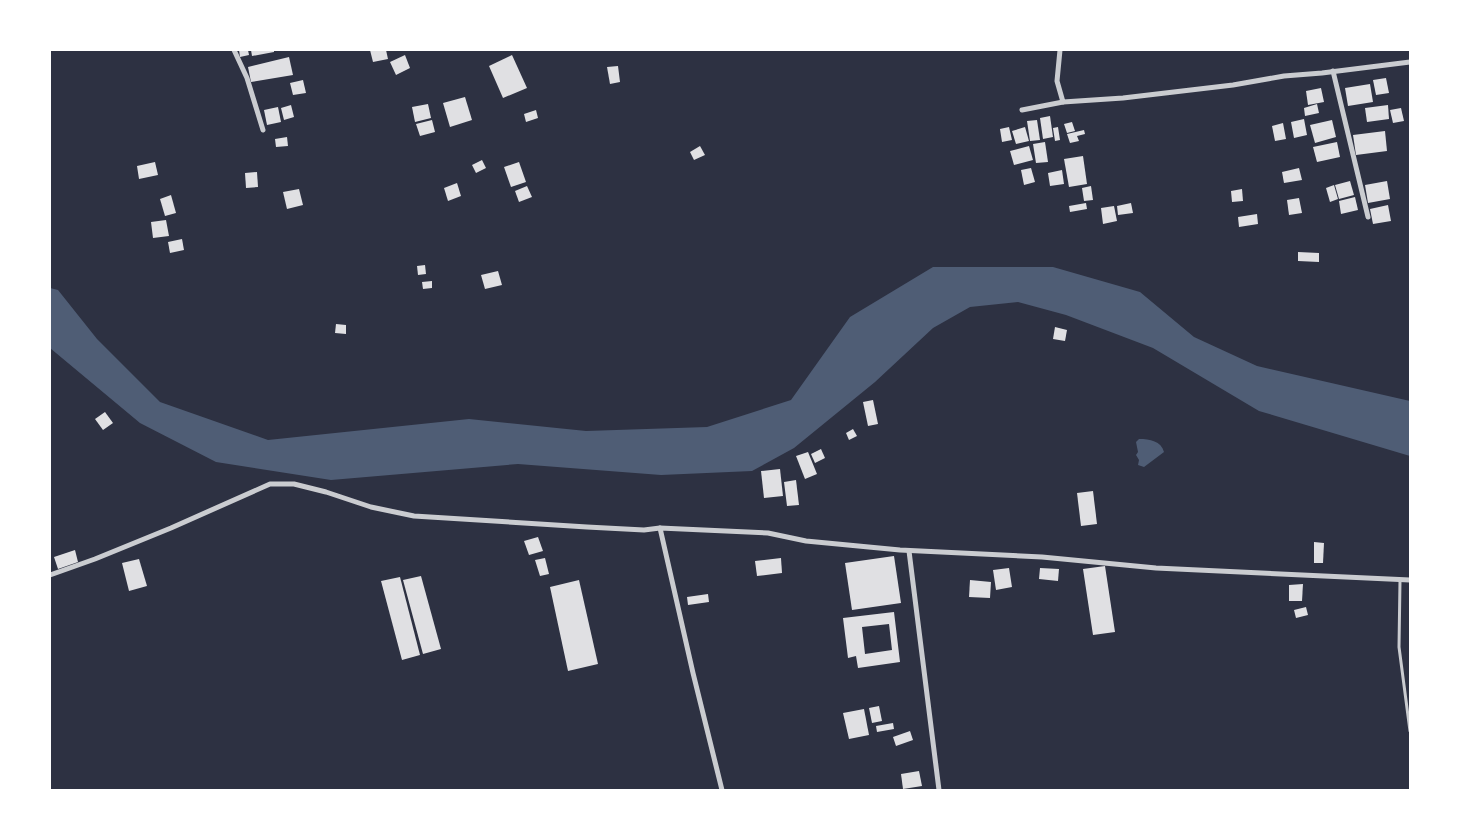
<svg xmlns="http://www.w3.org/2000/svg" width="1460" height="840" viewBox="0 0 1460 840" font-family="Mulish,sans-serif">
<style>
.water{fill:#4f5d75}
.building{fill:#e0e0e3;fill-rule:evenodd}
.lines{fill:none;stroke-linecap:round;stroke-linejoin:round}
.service{stroke:#caccd0;stroke-width:3}
.minor{stroke:#caccd0;stroke-width:5}
</style>
<rect width="100%" height="100%" fill="#2d3142"/>
<g class="water">
<path d="M933,267H1053L1140,292L1194,337L1257,366L1410,401V456L1259,411L1153,348L1066,315L1018,302L970,307L933,328L875,382L794,448L752,471L661,475L518,464L331,480L216,462L140,423L50,348V288L58,290L97,339L160,402L268,440L469,419L586,431L707,427L791,400L850,317Z"/>
<path d="M1139,439C1150,439 1161,441 1164,452L1144,467L1138,465L1139,460L1136,455L1138,452L1136,442Z"/>
</g>
<g class="building">
<path d="M239,50H248L249,55L240,57Z"/>
<path d="M251,50H274V52L252,56Z"/>
<path d="M370,50H386L388,59L373,62Z"/>
<path d="M405,55L410,68L396,75L390,62Z"/>
<path d="M512,55L527,88L503,98L489,66Z"/>
<path d="M289,57L293,75L251,82L248,67Z"/>
<path d="M618,66L620,82L610,84L607,67Z"/>
<path d="M1386,78L1389,93L1376,95L1373,80Z"/>
<path d="M303,80L306,93L293,95L290,83Z"/>
<path d="M1370,84L1373,102L1348,106L1345,88Z"/>
<path d="M1321,88L1324,102L1308,105L1306,91Z"/>
<path d="M465,97L472,120L450,127L443,103Z"/>
<path d="M428,104L431,118L415,122L412,107Z"/>
<path d="M1317,104L1319,113L1305,116L1304,108Z"/>
<path d="M291,105L294,117L284,120L281,108Z"/>
<path d="M1388,105L1389,119L1367,122L1365,108Z"/>
<path d="M278,107L281,122L267,125L264,110Z"/>
<path d="M1401,108L1404,121L1393,123L1390,110Z"/>
<path d="M536,110L538,118L526,122L524,114Z"/>
<path d="M1050,116L1053,137L1043,139L1040,118Z"/>
<path d="M1304,119L1307,135L1294,138L1291,122Z"/>
<path d="M432,120L435,132L420,136L416,124Z"/>
<path d="M1037,120L1040,140L1030,141L1027,121Z"/>
<path d="M1332,120L1336,137L1315,143L1310,125Z"/>
<path d="M1072,122L1075,131L1067,133L1064,124Z"/>
<path d="M1283,123L1286,139L1275,141L1272,126Z"/>
<path d="M1009,127L1012,140L1002,142L1000,129Z"/>
<path d="M1025,127L1029,141L1016,144L1012,131Z"/>
<path d="M1058,127L1060,140L1055,141L1053,128Z"/>
<path d="M1084,130L1085,134L1077,136L1079,141L1070,143L1067,134Z"/>
<path d="M1385,131L1387,151L1356,155L1353,135Z"/>
<path d="M287,137L288,146L276,147L275,139Z"/>
<path d="M1045,142L1048,162L1036,163L1033,144Z"/>
<path d="M1337,142L1340,157L1317,162L1313,147Z"/>
<path d="M700,146L705,155L694,160L690,152Z"/>
<path d="M1029,146L1033,160L1014,165L1010,151Z"/>
<path d="M1083,156L1087,184L1069,187L1064,159Z"/>
<path d="M482,160L486,168L476,173L472,165Z"/>
<path d="M155,162L158,175L139,179L137,166Z"/>
<path d="M519,162L526,182L511,187L504,167Z"/>
<path d="M1031,168L1035,182L1024,185L1021,170Z"/>
<path d="M1299,168L1302,180L1284,183L1282,172Z"/>
<path d="M1062,170L1064,184L1050,186L1048,173Z"/>
<path d="M257,172L258,187L246,188L245,173Z"/>
<path d="M1350,181L1354,195L1339,199L1335,185Z"/>
<path d="M1387,181L1390,199L1368,203L1365,185Z"/>
<path d="M457,183L461,196L448,201L444,188Z"/>
<path d="M1334,185L1338,199L1330,202L1326,188Z"/>
<path d="M527,186L532,197L519,202L515,191Z"/>
<path d="M1091,186L1093,200L1084,201L1082,188Z"/>
<path d="M299,189L303,205L287,209L283,192Z"/>
<path d="M1242,189L1243,201L1232,202L1231,191Z"/>
<path d="M171,195L176,213L165,216L160,199Z"/>
<path d="M1355,197L1358,210L1341,214L1339,201Z"/>
<path d="M1299,198L1302,213L1289,215L1287,200Z"/>
<path d="M1086,203L1087,209L1070,212L1069,206Z"/>
<path d="M1131,203L1133,213L1118,215L1117,206Z"/>
<path d="M1388,205L1391,221L1373,224L1370,209Z"/>
<path d="M1114,206L1117,221L1103,224L1101,208Z"/>
<path d="M1257,214L1258,224L1239,227L1238,217Z"/>
<path d="M166,220L169,236L153,238L151,222Z"/>
<path d="M182,239L184,250L170,253L168,242Z"/>
<path d="M1298,252L1319,253V262L1298,261Z"/>
<path d="M425,265L426,274L418,275L417,266Z"/>
<path d="M498,271L502,285L485,289L481,275Z"/>
<path d="M432,281V288L423,289L422,282Z"/>
<path d="M336,324L346,325V334L335,333Z"/>
<path d="M1055,327L1067,330L1065,341L1053,339Z"/>
<path d="M873,400L878,424L868,426L863,402Z"/>
<path d="M105,412L113,423L103,430L95,419Z"/>
<path d="M853,429L857,436L849,440L846,433Z"/>
<path d="M821,449L825,458L815,463L811,454Z"/>
<path d="M808,452L817,474L805,479L796,456Z"/>
<path d="M780,469L783,496L764,498L761,471Z"/>
<path d="M796,480L799,505L787,506L784,482Z"/>
<path d="M1093,491L1097,524L1081,526L1077,493Z"/>
<path d="M538,537L543,551L529,555L524,541Z"/>
<path d="M1314,542L1324,543L1323,563H1314Z"/>
<path d="M75,550L78,562L58,569L54,557Z"/>
<path d="M894,556L901,603L852,610L845,563Z"/>
<path d="M545,558L549,574L540,576L535,560Z"/>
<path d="M781,558L782,573L757,576L755,561Z"/>
<path d="M139,559L147,586L129,591L122,563Z"/>
<path d="M1105,566L1115,632L1093,635L1083,569Z"/>
<path d="M1009,568L1012,587L996,590L993,570Z"/>
<path d="M1040,568L1059,569L1058,581L1039,579Z"/>
<path d="M421,576L441,649L423,654L403,580Z"/>
<path d="M400,577L420,655L402,660L381,581Z"/>
<path d="M579,580L598,664L568,671L550,587Z"/>
<path d="M970,580L991,582L990,598L969,597Z"/>
<path d="M1303,584L1302,601H1289V585Z"/>
<path d="M708,594L709,602L688,605L687,597Z"/>
<path d="M1306,607L1308,615L1296,618L1294,610Z"/>
<path d="M894,612L900,662L858,668L856,656L848,658L843,618ZM889,624L892,650L865,654L862,627Z"/>
<path d="M879,706L882,721L872,723L869,708Z"/>
<path d="M864,709L869,735L849,739L843,713Z"/>
<path d="M893,723L894,729L877,732L876,726Z"/>
<path d="M910,731L913,740L896,746L893,737Z"/>
<path d="M919,771L922,786L903,789L901,774Z"/>
</g>
<g class="lines">
<path class="service" d="M1400,581L1399,647L1410,731"/>
<g class="minor">
<path d="M234,50L247,78L263,130"/>
<path d="M1060,50L1057,81L1063,102L1123,98L1233,85L1284,76L1322,73L1410,62"/>
<path d="M1333,71L1368,217"/>
<path d="M1022,110L1063,102"/>
<path d="M660,528L693,673L722,790"/>
<path d="M909,551L939,790"/>
<path d="M50,575L95,559L171,528L270,484H294L326,492L371,507L414,516L587,527L644,530L660,528L768,533L806,541L900,550L1042,557L1156,568L1410,580"/>
</g>
</g>
<rect width="1460" height="840" fill="none" stroke="#ffffff" stroke-width="102"/>
</svg>
